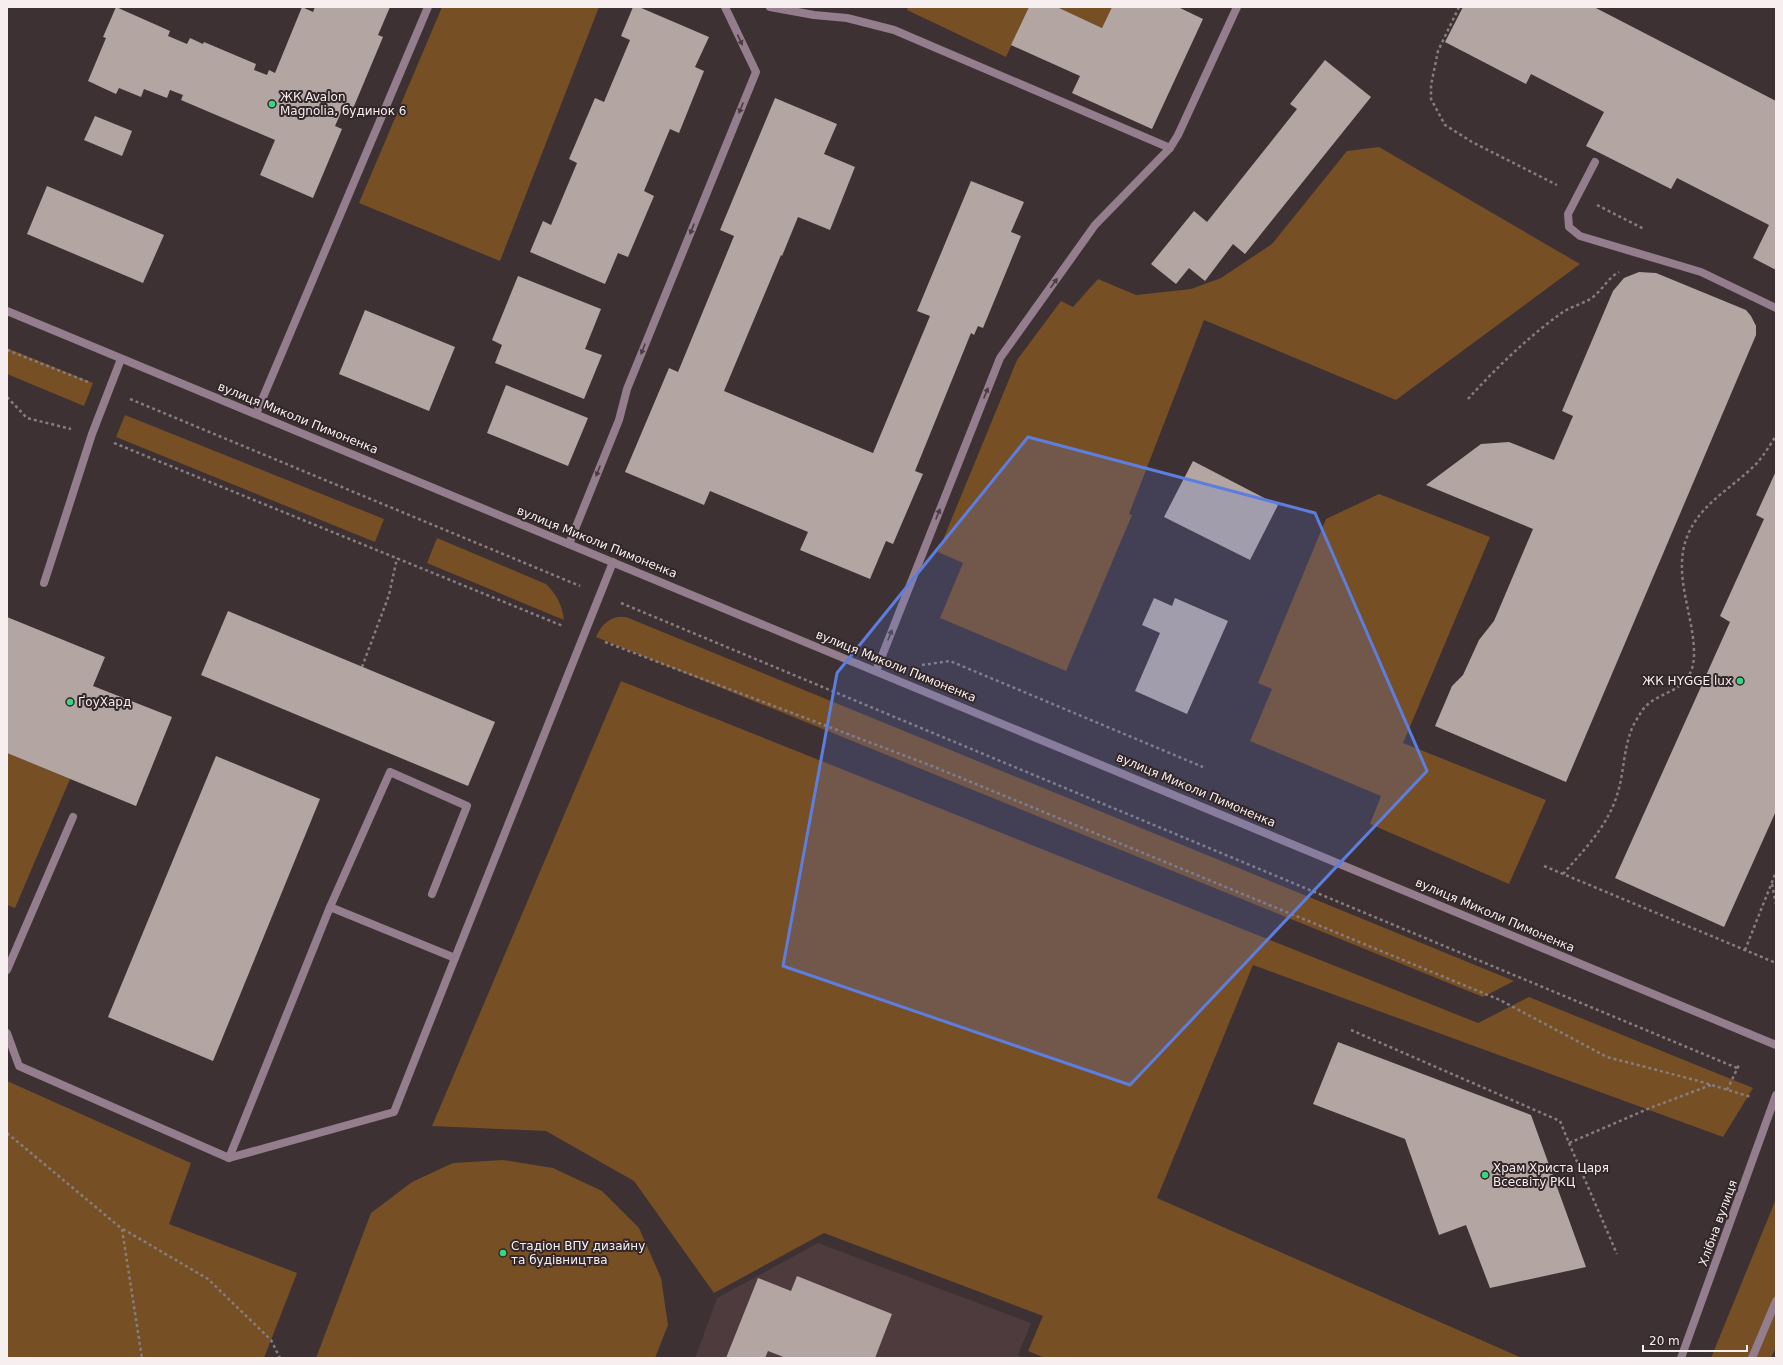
<svg xmlns="http://www.w3.org/2000/svg" width="1783" height="1365" viewBox="0 0 1783 1365" font-family="'DejaVu Sans',sans-serif">
<style>
.built{fill:#4d3b3e}
.green{fill:#764f25}
.building{fill:#b3a5a1}
.lines{fill:none;stroke-linecap:round;stroke-linejoin:round}
.path{stroke:#877d7f;stroke-width:2.5;stroke-dasharray:3 3;stroke-linecap:butt}
.service{stroke:#947d8c;stroke-width:8}
.minor{stroke:#947d8c;stroke-width:8}
.tertiary{stroke:#947d8c;stroke-width:8}
.oneway{fill:#4b3c42}
.marked{fill:#5e7edf;fill-opacity:0.2;stroke:#5e7edf;stroke-width:3;stroke-linejoin:round}
.poi-dot{fill:#35d881;stroke:#332729;stroke-width:1.5}
.labels{text-anchor:middle;dominant-baseline:central;stroke-width:4;stroke-linejoin:round;paint-order:stroke}
.poi-label{font-size:12px;fill:#f6eeef;stroke:#332729;text-anchor:start}
.street-label{font-size:12px;fill:#f6eeef;stroke:#332729}
</style>
<rect width="100%" height="100%" fill="#3d3133"/>
<path class="built" d="M818,1243L1031,1323L1018,1355L1024,1358H695L717,1298Z"/>
<g class="green">
<path d="M442,7H599L500,261L359,203Z"/>
<path d="M908,7H1029L1006,57L907,10Z"/>
<path d="M1057,7H1112L1102,28Z"/>
<path d="M1379,147L1580,264L1396,400L1204,320L1129,514L1132,515L1066,671L940,618L963,563L938,552L1017,360L1061,301L1073,307L1098,279L1136,295L1191,289L1221,278L1272,244L1347,151Z"/>
<path d="M7,348L93,383L84,406L7,374Z"/>
<path d="M125,415L384,519L375,542L116,437Z"/>
<path d="M1379,494L1490,537L1403,743L1546,800L1509,884L1370,824L1381,796L1250,741L1272,689L1258,683L1326,519Z"/>
<path d="M437,538L546,584C557,595 562,605 564,620L427,563Z"/>
<path d="M618,617H626L1514,981L1483,997L596,637C601,626 606,620 618,617Z"/>
<path d="M621,681L1478,1023L1529,997L1753,1088L1723,1137L1253,965L1157,1198L1522,1358H1045L1028,1351L1043,1316L824,1233L714,1293L634,1181L546,1131L432,1126Z"/>
<path d="M7,753L70,779L15,908L7,905Z"/>
<path d="M7,1081L191,1163L169,1224L297,1273L264,1358H7Z"/>
<path d="M503,1160L553,1168L602,1191L639,1228L661,1278L668,1325L655,1358H316L371,1213L412,1182L453,1163Z"/>
<path d="M1776,1199V1347L1771,1358H1711Z"/>
</g>
<g class="building">
<path d="M116,7L170,31L168,36L187,44L190,38L203,44L204,42L256,64L254,70L267,75L269,70L275,73L302,7L313,12L315,7H390L378,35L383,37L352,111L343,108L335,126L342,129L313,198L260,175L275,140L181,100L183,95L170,90L167,98L144,89L141,97L119,88L116,94L88,81L106,38L103,37Z"/>
<path d="M633,7H639L709,37L695,67L704,71L679,133L670,129L644,191L654,196L628,257L618,253L605,284L530,252L543,221L551,225L577,163L569,159L595,98L604,102L630,40L621,36Z"/>
<path d="M1029,7H1057L1102,28L1112,7H1178L1203,19L1152,129L1072,93L1080,76L1011,45Z"/>
<path d="M1463,7H1594L1776,101V270L1753,258L1769,225L1677,178L1671,189L1586,146L1604,112L1531,74L1526,84L1445,42Z"/>
<path d="M1325,60L1371,97L1245,254L1233,244L1205,281L1189,268L1176,284L1151,264L1194,211L1207,222L1297,109L1290,104Z"/>
<path d="M775,98L837,124L824,154L855,167L830,230L798,217L782,256L781,255L724,391L873,453L930,316L917,311L971,181L1024,202L1011,232L1021,236L983,328L978,326L974,335L971,333L915,471L923,474L893,544L886,541L870,579L800,550L808,532L710,491L704,505L625,472L669,368L678,372L734,236L720,230Z"/>
<path d="M95,116L132,131L122,156L84,140Z"/>
<path d="M47,186L164,235L143,283L27,234Z"/>
<path d="M1639,272L1656,273L1746,310L1751,316L1756,326V335L1566,782L1435,726L1452,686L1463,675L1479,640L1494,621L1533,529L1426,485L1481,444L1509,442L1554,460L1573,416L1562,411L1613,291L1624,278Z"/>
<path d="M518,276L601,309L585,349L602,355L584,399L495,363L502,345L492,340Z"/>
<path d="M365,310L455,347L429,411L339,374Z"/>
<path d="M506,385L588,418L568,466L487,433Z"/>
<path d="M1193,461L1278,505L1250,560L1164,517Z"/>
<path d="M1776,471V811L1724,927L1615,878L1730,622L1720,616L1764,519L1756,515Z"/>
<path d="M1154,598L1172,606L1175,598L1228,621L1187,714L1135,691L1160,633L1142,625Z"/>
<path d="M228,611L495,722L468,786L201,675Z"/>
<path d="M7,617L105,657L93,686L172,717L136,806L7,753Z"/>
<path d="M216,756L320,799L213,1061L108,1017Z"/>
<path d="M1338,1042L1531,1115L1586,1267L1490,1288L1466,1225L1439,1235L1405,1139L1313,1104Z"/>
<path d="M797,1276L892,1314L875,1358H786L768,1351L765,1358H726L758,1278L791,1291Z"/>
</g>
<g class="lines">
<g class="path">
<path d="M1459,7L1438,51L1431,85V99L1445,125L1472,142L1557,185"/>
<path d="M1597,205L1644,229"/>
<path d="M7,350L88,382"/>
<path d="M7,397L27,418L71,429"/>
<path d="M130,399L580,586"/>
<path d="M1468,399C1495,369 1529,336 1563,312C1572,306 1584,304 1593,297C1603,289 1608,278 1619,272"/>
<path d="M114,443L563,626"/>
<path d="M621,603L1737,1068"/>
<path d="M605,642L932,766L1500,1000L1607,1057L1695,1080L1751,1097"/>
<path d="M922,665L950,661L1203,767"/>
<path d="M362,667L389,595L397,558"/>
<path d="M1544,866L1776,963"/>
<path d="M1563,874C1583,851 1606,828 1616,798C1624,776 1623,752 1631,731C1633,724 1638,718 1641,712C1657,688 1692,696 1694,656C1695,617 1672,575 1687,537C1700,503 1733,488 1757,463C1764,455 1770,445 1776,436"/>
<path d="M1772,884L1776,904"/>
<path d="M1745,950L1776,872"/>
<path d="M1351,1030L1560,1121L1569,1143L1650,1108L1711,1085"/>
<path d="M1727,1090L1739,1065"/>
<path d="M7,1133L122,1229L142,1358"/>
<path d="M1569,1143L1617,1254"/>
<path d="M123,1229L208,1279L271,1340L280,1358"/>
</g>
<g class="service">
<path d="M770,7L814,15L847,18L894,30L1170,148"/>
<path d="M1595,162L1568,214L1569,227L1580,236L1701,272L1776,308"/>
<path d="M256,414L428,7"/>
<path d="M569,544L619,420L627,389L756,72L725,7"/>
<path d="M44,583L92,434L121,359"/>
<path d="M876,671L1000,358L1095,225L1170,148L1178,135L1237,7"/>
<path d="M330,907L390,772L467,806L432,894"/>
<path d="M7,970L73,817"/>
<path d="M7,1033L19,1066L229,1158L330,907L455,958L613,562"/>
<path d="M229,1158L394,1112L455,958"/>
<path d="M1752,1358L1776,1301"/>
</g>
<path class="minor" d="M7,311L1776,1045"/>
<path class="tertiary" d="M1681,1358L1776,1095"/>
</g>
<defs><path id="oneway-solid" d="M-6-.8H1V-3.2L6.5 0L1 3.2V.8H-6Z"/></defs>
<g class="oneway">
<use href="#oneway-solid" transform="translate(740 40) rotate(65)"/>
<use href="#oneway-solid" transform="translate(741 108) rotate(112)"/>
<use href="#oneway-solid" transform="translate(692 229) rotate(112)"/>
<use href="#oneway-solid" transform="translate(1054 283) rotate(-54)"/>
<use href="#oneway-solid" transform="translate(643 349) rotate(112)"/>
<use href="#oneway-solid" transform="translate(986 393) rotate(-68)"/>
<use href="#oneway-solid" transform="translate(598 471) rotate(112)"/>
<use href="#oneway-solid" transform="translate(938 514) rotate(-68)"/>
<use href="#oneway-solid" transform="translate(890 635) rotate(-68)"/>
</g>
<path class="marked" d="M1028,437L1315,513L1427,771L1130,1085L783,966L837,673Z"/>
<g class="poi-dot">
<circle cx="272" cy="104" r="4"/>
<circle cx="1740" cy="681" r="4"/>
<circle cx="70" cy="702" r="4"/>
<circle cx="1485" cy="1175" r="4"/>
<circle cx="503" cy="1253" r="4"/>
</g>
<g class="labels">
<g class="poi-label">
<text x="280" y="97">ЖК Avalon<tspan x="280" dy="14">Magnolia, будинок 6</tspan></text>
<text x="1732" y="681" text-anchor="end">ЖК HYGGE lux</text>
<text x="78" y="702">ҐоуХард</text>
<text x="1493" y="1168">Храм Христа Царя<tspan x="1493" dy="14">Всесвіту РКЦ</tspan></text>
<text x="511" y="1246">Стадіон ВПУ дизайну<tspan x="511" dy="14">та будівництва</tspan></text>
</g>
<g class="street-label">
<text transform="translate(298 418) rotate(22)">вулиця Миколи Пимоненка</text>
<text transform="translate(597 542) rotate(22)">вулиця Миколи Пимоненка</text>
<text transform="translate(896 666) rotate(22)">вулиця Миколи Пимоненка</text>
<text transform="translate(1196 790) rotate(23)">вулиця Миколи Пимоненка</text>
<text transform="translate(1495 915) rotate(23)">вулиця Миколи Пимоненка</text>
<text transform="translate(1718 1223) rotate(-70)">Хлібна вулиця</text>
</g>
</g>
<rect width="1783" height="1365" fill="none" stroke="#f6eeef" stroke-width="16"/>
<path d="M1643 1345v6h104v-6" fill="none" stroke="#f6eeef" stroke-width="2"/>
<text x="1649" y="1345" font-size="12" fill="#f6eeef" stroke="#332729" stroke-width="3" paint-order="stroke">20 m</text>
</svg>
